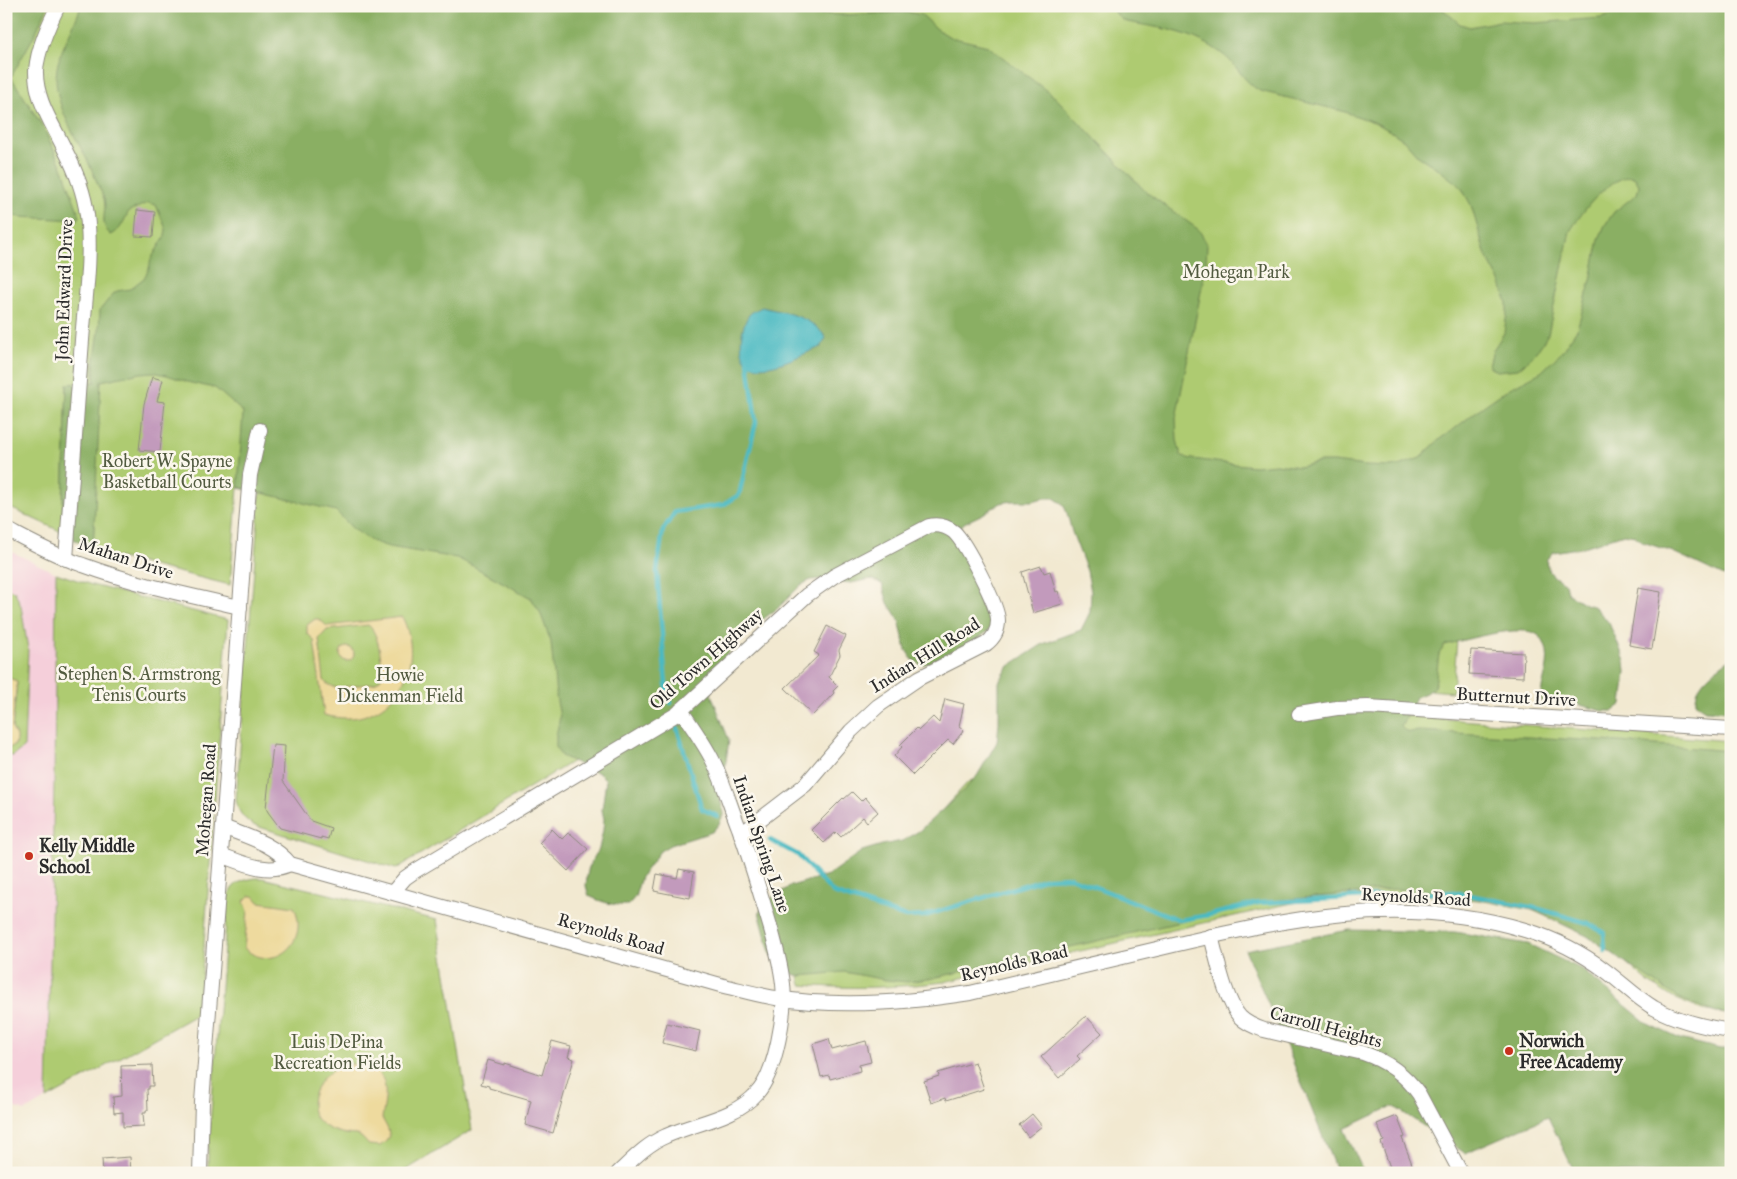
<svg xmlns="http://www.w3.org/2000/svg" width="1737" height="1179" viewBox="0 0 1737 1179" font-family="'IM FELL Great Primer',serif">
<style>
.built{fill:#f5cfda}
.green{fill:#aecb71;stroke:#6c7b4e}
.forest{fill:#8aaf63;stroke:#5a6d47}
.sand{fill:#eeda9e;stroke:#8c8264;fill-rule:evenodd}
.water{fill:#4cbac2;stroke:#3c7276}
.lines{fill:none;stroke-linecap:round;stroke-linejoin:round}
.stream{stroke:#4cbac2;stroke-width:4.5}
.building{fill:#c29abc}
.street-casing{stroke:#8e8a7e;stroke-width:16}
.street{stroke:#fff;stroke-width:14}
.poi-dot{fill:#c8321e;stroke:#fbf7ec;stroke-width:2}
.labels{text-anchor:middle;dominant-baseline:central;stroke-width:5;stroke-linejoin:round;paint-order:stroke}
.park-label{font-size:18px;fill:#525b40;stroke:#fbf7ec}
.street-label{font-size:18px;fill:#2b2b2b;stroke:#fbf7ec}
.poi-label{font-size:18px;font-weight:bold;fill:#2b2b2b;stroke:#fbf7ec;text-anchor:start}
</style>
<rect width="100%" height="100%" fill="#fbf7ec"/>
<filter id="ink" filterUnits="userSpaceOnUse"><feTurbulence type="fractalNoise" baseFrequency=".02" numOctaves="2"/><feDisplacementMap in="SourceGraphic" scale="10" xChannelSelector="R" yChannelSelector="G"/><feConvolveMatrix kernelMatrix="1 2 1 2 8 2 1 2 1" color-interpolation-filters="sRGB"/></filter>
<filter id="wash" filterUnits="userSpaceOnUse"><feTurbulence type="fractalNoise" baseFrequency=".0096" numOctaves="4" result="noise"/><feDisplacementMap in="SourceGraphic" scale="20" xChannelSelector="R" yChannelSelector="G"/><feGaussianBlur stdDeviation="1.12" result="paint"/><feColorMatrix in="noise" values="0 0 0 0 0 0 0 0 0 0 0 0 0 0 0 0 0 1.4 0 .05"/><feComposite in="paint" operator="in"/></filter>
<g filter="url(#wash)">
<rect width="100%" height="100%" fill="#f2e9d1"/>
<path class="built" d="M6,549L56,573L54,785L47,1098L25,1111L6,1105Z"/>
<g class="green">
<path d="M6,6H1731V537L1468,494L1453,692L1301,680L1331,710L1731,741V1015L1702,1010L1673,998L1647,981L1599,939L1532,910L1479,900L1417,894H1363L1292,903L944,982C896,988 849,989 801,985L789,930L911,844L968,782L1074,731L1133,667L1043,455L817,569L650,714L396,869L253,825C243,818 238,812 236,800L260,493L238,488L230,585L93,551L99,382L67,384L62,532L6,506V202L64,172L43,127L6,70Z"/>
<path d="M56,573L92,585L228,620L199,1013L47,1099L54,785Z"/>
<path d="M6,587L15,592L21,606L28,649L24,747L13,756L6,755V748L15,745L14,732L12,728L17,683L16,681L6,677Z"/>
<path d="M256,878H262L437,920L472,1130L401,1173H208V1151L228,898C231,883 243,880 256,878Z"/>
</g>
<g class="forest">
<path d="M6,6H48L35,34L11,77L43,127L64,172L80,217L77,220L19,217L6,214Z"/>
<path d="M81,6H744L780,12L844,15L907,12L922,15L937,29L950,37L988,46L1056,98L1146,192L1199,230L1207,244L1206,266L1176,418L1177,440L1181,455L1186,458L1215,462L1255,466L1276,464L1299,467L1319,462H1334L1366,466L1391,467L1402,465L1420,458L1441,438L1453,430L1482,407L1508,389L1541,372L1560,354L1577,329L1591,280L1599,239L1605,225L1614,212L1637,194L1639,185L1635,178L1631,176C1605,180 1584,210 1570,231L1548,334L1542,344L1531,358L1518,369L1497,371L1492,369L1489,365L1493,350L1504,333L1507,313V303L1501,283L1486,256L1471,205L1461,187L1437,168L1418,156L1404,140L1392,132L1374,122L1342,111L1260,91C1245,83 1238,67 1225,56C1193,31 1165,29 1127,22L1122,20L1109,6H1439L1460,24L1470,27L1500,21L1535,23L1602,18L1612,15L1621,6H1731V577L1724,576L1673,552L1643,542L1635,536L1624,534L1584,547L1553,552L1546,560C1548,573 1553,577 1565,583L1567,593L1585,604L1595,607L1609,623L1625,661L1626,672L1622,704L1613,711H1603L1572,703L1541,701C1540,684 1550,669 1547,652C1546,646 1543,639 1538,635C1523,623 1464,640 1445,645L1439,654L1435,686L1426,693L1416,697L1401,727C1406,733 1411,732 1419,731L1619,742L1731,751V1014L1716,1013L1678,998L1587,936L1529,908L1469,895L1396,889L1273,901L929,979L907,982L886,980L844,972L801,976L780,971L770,953L759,912L773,897L791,886L828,875L862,851L882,845L902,841L919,831L964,790L977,776L997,742L999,723V682L1009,666L1043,644L1081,630L1090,612L1091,592L1087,571L1072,532L1067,513L1063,504L1054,498H1043L1033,501H1012L1001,503L983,514L964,523L957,531L971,557L993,624L987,632L969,645L949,652L931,662L921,665L912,659L906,650L899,620L888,603L882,584L872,579L851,583L821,579L811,580L801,585L778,608L751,628L721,661L709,679V689L729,740L726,761L718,792L724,813L719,824L712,832L670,845L660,851L641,877L635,897L628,905C614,906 601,902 589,896L586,886L587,876L589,866L599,849L603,830L604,819L602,810L606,780L599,773L561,756L556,747V736L560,717L556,696L551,642L540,612L531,598L471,565L457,558L389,547L371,541L352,528L336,511L238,487L243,412L215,388L191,383L167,375L152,372L141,373L101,381L93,551L62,532L67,384L96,382L94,380V365L99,331L100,310L113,294L117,291L130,289L144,278L149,269L151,259L165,236L166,229L156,205L148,203L129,211C124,220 121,231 111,235C97,223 109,211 103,196C98,186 94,174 89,164C75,134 49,99 58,63C63,44 75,25 81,6Z"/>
<path d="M1731,658V711L1705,710L1696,704C1694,682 1715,670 1731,658Z"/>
<path d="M1349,930L1455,932L1528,944L1581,969L1648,1024L1680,1039L1720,1049H1731V1173H1575L1548,1117L1465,1153L1393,1106L1344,1129L1364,1173H1337L1289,1052L1245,950Z"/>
</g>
<g class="sand">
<path d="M402,617C423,656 404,707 359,717C347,719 336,718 324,715L314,640L307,633V625L315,619H319L327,626ZM368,625C379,632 383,665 381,678L375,683L336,688L326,683L324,680L319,639L327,630Z"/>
<circle cx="347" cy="654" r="7"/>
<path d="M6,677L17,681L12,728L16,736V740L15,745L7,749Z"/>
<path d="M249,896H254L259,902L294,907C311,943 272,974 244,948L248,911L244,901Z"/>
<path d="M351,1064C390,1066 388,1088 382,1118C388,1130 395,1136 380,1146L369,1145C366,1143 364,1139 361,1137C358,1134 350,1135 346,1134C320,1129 303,1114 317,1087C324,1073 337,1067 351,1064Z"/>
</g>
<path class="water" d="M762,307C786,313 812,316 826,338L821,347C802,354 780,367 759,367C735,366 739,329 749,315C751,312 758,309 762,307Z"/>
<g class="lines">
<g class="stream">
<path d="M671,703L666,685L657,571L663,530L675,512L723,505L739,495L756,422L748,362"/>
<path d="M677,728L702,809L717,816"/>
<path d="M770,840L798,855L833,893L906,917L924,916L1047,878L1070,877L1180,920L1214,914L1258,903L1454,892L1536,908L1588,923L1604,933L1605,951"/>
</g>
</g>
<g id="blocks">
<g class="building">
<path d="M137,210L155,212L153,237L135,236Z"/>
<path d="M152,377L163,380L157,401L165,402L160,452L139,450L144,404Z"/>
<path d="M1041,566L1044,573L1050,571L1056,592L1058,591L1062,604L1033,613L1022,572Z"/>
<path d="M1638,588L1661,592L1652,649L1629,645Z"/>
<path d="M827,626L846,636L839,650L840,655L829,677L838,686L833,691L834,693L813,715L785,688L819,655L814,652Z"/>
<path d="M1471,650L1524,653L1523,677L1469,674Z"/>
<path d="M945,699L964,704L959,726L964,730L953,744L948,740L913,775L894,756L902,747L900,745L917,728L919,730L933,717L939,723Z"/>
<path d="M273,745L285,746L283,781L311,821L331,828L328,839L321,837V839L280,828L268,812L266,808Z"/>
<path d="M852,792L861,801L865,797L878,812L867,822L863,817L841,837L836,832L824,843L811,830L843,798L844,799Z"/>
<path d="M552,829L562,839L568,833L571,834L588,849L568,871L539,843Z"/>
<path d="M679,869L694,872L690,898L654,891L657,874L677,878Z"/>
<path d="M1086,1016L1102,1033L1077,1056L1080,1059L1059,1078L1041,1057Z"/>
<path d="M667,1023L700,1031L696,1051L662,1043Z"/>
<path d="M829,1039L832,1050L866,1041L871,1062L859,1065L860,1071L830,1079L829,1075L821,1077L813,1044Z"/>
<path d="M552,1041L571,1046L568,1057L574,1059L553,1133L525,1125L531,1100L489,1088V1086L481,1084L488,1060L505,1065V1063L542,1075Z"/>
<path d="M975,1062L984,1089L946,1101L945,1098L931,1103L924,1081L939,1076L938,1073Z"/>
<path d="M152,1065L153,1086H149V1089H147L148,1110H146V1113H143L144,1126L123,1127V1112L114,1113L113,1097L122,1096L121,1066Z"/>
<path d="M1032,1114L1042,1126L1028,1137L1019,1125Z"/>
<path d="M1397,1116L1405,1137L1402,1138L1412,1164L1410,1165L1412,1169L1401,1173H1392L1381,1142L1384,1141L1377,1124Z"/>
<path d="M130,1157L131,1173H103L102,1159Z"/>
</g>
</g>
</g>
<g filter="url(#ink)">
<use href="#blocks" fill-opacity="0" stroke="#8e8a7e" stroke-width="1"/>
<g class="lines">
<g class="street-casing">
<g id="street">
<path d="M58,6C48,26 38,48 36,70C35,99 52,123 64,148C75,169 84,191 87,215C92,255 85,300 82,340C77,413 72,486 66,559"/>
<path d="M6,529C31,542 56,556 83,565C134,584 187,595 240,607"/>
<path d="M1299,714L1337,708L1368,707L1731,729"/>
<path d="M223,827C247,837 273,843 290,864L724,986C741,990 758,995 776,998C840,1008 906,1003 970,993C1033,978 1097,963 1161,948C1284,919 1400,893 1525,930C1555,939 1581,952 1606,971C1622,983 1637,998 1654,1008C1678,1021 1704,1027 1731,1031"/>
<path d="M221,855C243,863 267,875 290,864"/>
<path d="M393,892L405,878L415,871L677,714L807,595L834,576L929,526C938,524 946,526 954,532C965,542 999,607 998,621C998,631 994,638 986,644L919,678L878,706L851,731L805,785L741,834"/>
<path d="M1211,936C1217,958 1225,1000 1240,1017C1247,1024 1255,1027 1264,1030L1363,1053C1386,1061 1405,1074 1419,1094L1461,1173"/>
<path d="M200,1173L202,1102L248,500L250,475L260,430"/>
<path d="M618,1173C633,1159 647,1144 666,1136C696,1122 734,1119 757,1093C776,1072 786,1012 783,984C781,966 776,947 771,929C761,895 751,862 739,828C730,806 724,783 713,761C704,743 692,727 681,710"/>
</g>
</g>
<use href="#street" class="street"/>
</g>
</g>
<g class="poi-dot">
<circle cx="29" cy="856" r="5"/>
<circle cx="1509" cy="1051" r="5"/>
</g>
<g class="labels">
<g class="park-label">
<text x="1236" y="272">Mohegan Park</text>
<text x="167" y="461">Robert W. Spayne<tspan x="167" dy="21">Basketball Courts</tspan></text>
<text x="139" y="674">Stephen S. Armstrong<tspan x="139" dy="21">Tenis Courts</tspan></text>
<text x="400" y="675">Howie<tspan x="400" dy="21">Dickenman Field</tspan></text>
<text x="337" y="1042">Luis DePina<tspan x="337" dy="21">Recreation Fields</tspan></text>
</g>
<g class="street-label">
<text transform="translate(64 290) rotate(-88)">John Edward Drive</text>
<text transform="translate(126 558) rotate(18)">Mahan Drive</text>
<text transform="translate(925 655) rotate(-32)">Indian Hill Road</text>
<text transform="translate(706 659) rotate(-41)">Old Town Highway</text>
<text transform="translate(1516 697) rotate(3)">Butternut Drive</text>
<text transform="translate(206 800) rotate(-86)">Mohegan Road</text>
<text transform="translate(762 844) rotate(71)">Indian Spring Lane</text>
<text transform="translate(1416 897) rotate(3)">Reynolds Road</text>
<text transform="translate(611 934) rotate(16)">Reynolds Road</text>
<text transform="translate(1014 963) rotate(-13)">Reynolds Road</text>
<text transform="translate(1326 1027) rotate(15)">Carroll Heights</text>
</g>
<g class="poi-label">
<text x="39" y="846">Kelly Middle<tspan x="39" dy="21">School</tspan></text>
<text x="1519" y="1041">Norwich<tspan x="1519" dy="21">Free Academy</tspan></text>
</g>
</g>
<rect width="1737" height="1179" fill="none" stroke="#fbf7ec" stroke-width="25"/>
</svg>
